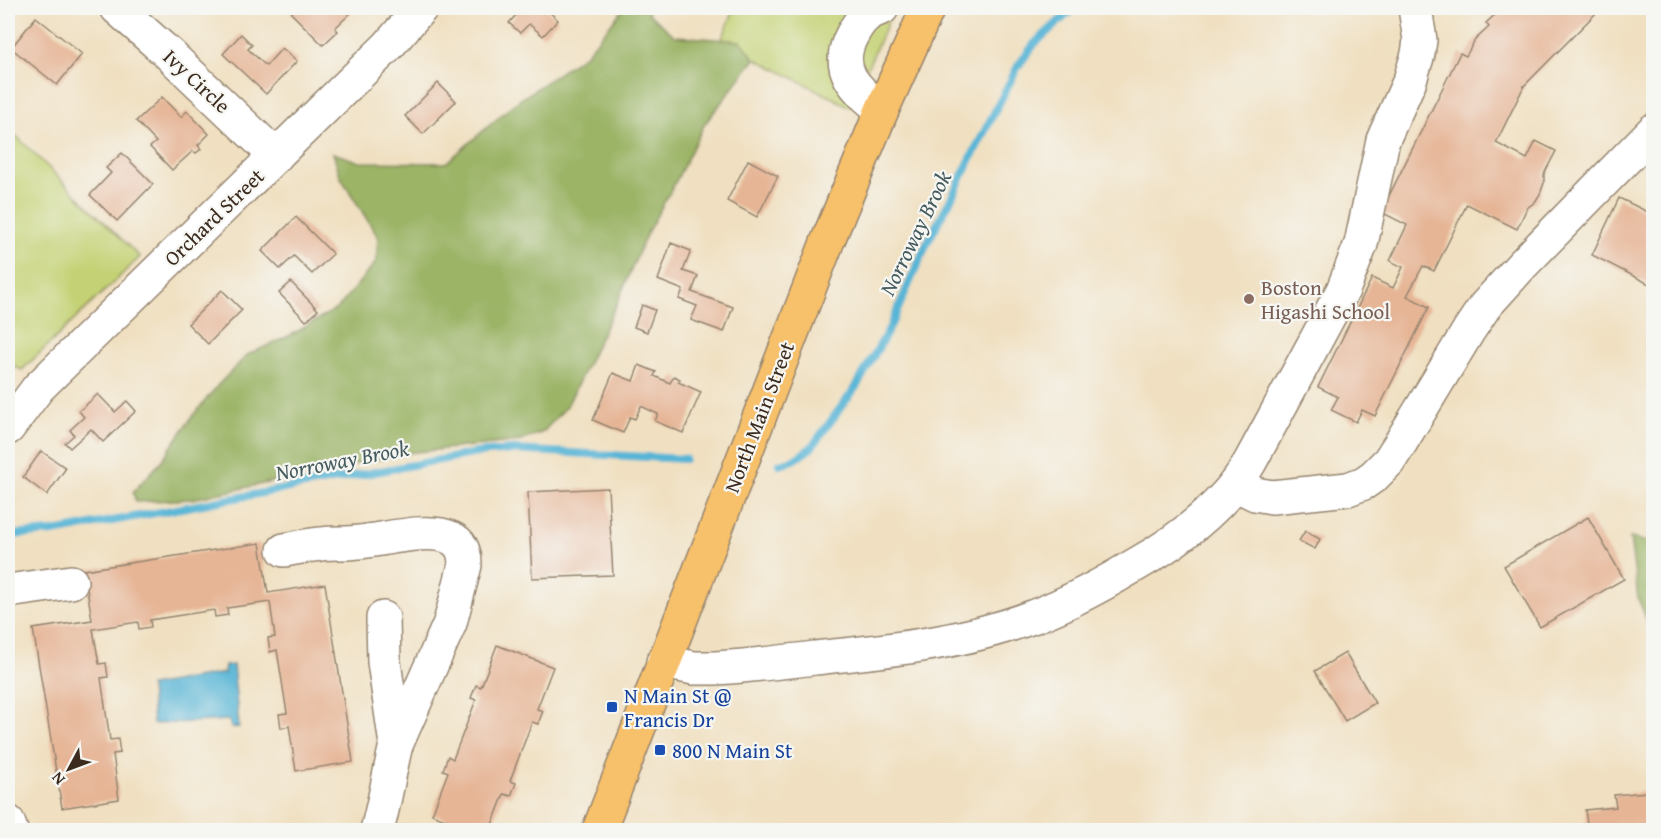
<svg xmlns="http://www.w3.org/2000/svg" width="1661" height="838" viewBox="0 0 1661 838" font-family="'Gentium Book Plus',serif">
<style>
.green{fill:#c4d274;stroke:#807e49;stroke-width:1.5}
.forest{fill:#9bb466;stroke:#6b6f42;stroke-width:1.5}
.water{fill:#58b5d6;stroke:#4a707a;stroke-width:1.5}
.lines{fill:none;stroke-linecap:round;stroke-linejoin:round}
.stream{stroke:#58b5d6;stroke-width:8}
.building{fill:#e6b596}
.minor-casing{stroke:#968570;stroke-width:36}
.major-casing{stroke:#968570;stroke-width:36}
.minor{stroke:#fff;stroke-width:33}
.major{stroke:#f7c06b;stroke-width:33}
.education-dot{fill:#8d6e63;stroke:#f6f6f2;stroke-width:2}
.transit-dot{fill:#1a4fb4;stroke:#f6f6f2;stroke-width:2}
.labels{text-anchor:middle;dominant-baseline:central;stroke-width:4.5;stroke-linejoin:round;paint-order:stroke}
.street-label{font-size:21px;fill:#3b2a1e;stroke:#f6f6f2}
.education-label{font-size:21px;fill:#785e54;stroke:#f6f6f2;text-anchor:start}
.transit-label{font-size:21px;fill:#164399;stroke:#f6f6f2;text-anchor:start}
.water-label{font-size:22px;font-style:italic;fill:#455b5e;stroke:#f6f6f2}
</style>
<rect width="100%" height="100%" fill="#f6f6f2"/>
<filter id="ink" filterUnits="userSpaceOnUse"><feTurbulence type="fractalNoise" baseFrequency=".0167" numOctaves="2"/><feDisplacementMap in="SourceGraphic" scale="12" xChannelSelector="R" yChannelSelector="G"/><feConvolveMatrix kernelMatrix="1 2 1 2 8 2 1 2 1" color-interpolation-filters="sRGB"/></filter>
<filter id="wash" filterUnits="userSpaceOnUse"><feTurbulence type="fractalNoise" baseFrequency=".008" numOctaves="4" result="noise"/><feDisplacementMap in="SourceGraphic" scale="24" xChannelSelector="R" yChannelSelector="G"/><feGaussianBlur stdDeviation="1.35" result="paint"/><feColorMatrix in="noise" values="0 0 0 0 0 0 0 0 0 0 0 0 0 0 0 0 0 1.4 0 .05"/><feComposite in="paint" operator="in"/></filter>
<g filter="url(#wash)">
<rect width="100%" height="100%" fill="#f0e0c1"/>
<g class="green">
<path d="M735,8H894L850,107L721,41Z"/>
<path d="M8,128L140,257L22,370L8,363Z"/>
</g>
<g class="forest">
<path d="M624,8H647L648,13L675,36L741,41L755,59L704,125L674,185L647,233L617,303L567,406L543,432L520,441L407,453L192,499L136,502L133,492L160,463L192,417L218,385L247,355L291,335L338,308L376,262L378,237L341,178L333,153L360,162L446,163L514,104L586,54Z"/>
<path d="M1630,538L1653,543V636L1638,598Z"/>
</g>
<path class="water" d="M233,665L239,727L231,728L229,720L153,724L150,686L224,673L225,666Z"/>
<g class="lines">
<g class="stream">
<path d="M779,464L794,460L811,448L856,387L889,329L928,241L952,197L967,166L1018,66L1035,43L1074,8"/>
<path d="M8,535L53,532L477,453L512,450L685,459"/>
</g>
</g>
<g id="blocks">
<g class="building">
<path d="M297,8H353L355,9L335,28L338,31L323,45L291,13Z"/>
<path d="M511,8H545L558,20L543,36L529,24L520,33L509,23L516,15L510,9Z"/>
<path d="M1502,8H1601L1524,86L1496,143L1527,159L1536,141L1556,151L1544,174V183L1540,194L1535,202L1527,208L1517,229L1467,204L1434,271L1423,266L1407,296L1429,307L1375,416L1362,410L1356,422L1331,410L1338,397L1318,387L1372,278L1393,288L1403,267L1390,261L1407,225L1381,212L1460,53L1466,56L1475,40L1489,27L1486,23Z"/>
<path d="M36,17L82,54L57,85L11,48Z"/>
<path d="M241,34L252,45L248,49L266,66L282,48L297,61L266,94L223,54Z"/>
<path d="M438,83L456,101L423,134L405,116Z"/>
<path d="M162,97L181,117L187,111L209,134L198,145L201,149L196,153L193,151L172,170L150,147L156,142L136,121Z"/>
<path d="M122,153L153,184L117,221L90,195L111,173L106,168Z"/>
<path d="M748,160L778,176L757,217L727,201Z"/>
<path d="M1619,198L1654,215V279L1651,285L1592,255Z"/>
<path d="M296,217L333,254L312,274L294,256L280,269L262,251Z"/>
<path d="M671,243L691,251L683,271L698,276L692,292L733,307L724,332L691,320L697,306L679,299L683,290L658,280Z"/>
<path d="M291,282L318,310L306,321L279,293Z"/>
<path d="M222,290L242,310L208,344L188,324Z"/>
<path d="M642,305L655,310L647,332L634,327Z"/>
<path d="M639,365L656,372L654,376L670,383L674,376L680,379L678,382L701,392L683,433L655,421L658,414L641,406L635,419L630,417L623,433L593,420L613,373L633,381Z"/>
<path d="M98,394L115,412L127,401L136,411L103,442L91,429L70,448L65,443L74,435L70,430L84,417L79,411Z"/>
<path d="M41,451L66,468L47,495L23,477Z"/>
<path d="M608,488L613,575L532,578L528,492Z"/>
<path d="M1588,517L1624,579L1540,627L1504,566Z"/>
<path d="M1305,531L1320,539L1315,549L1299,541Z"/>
<path d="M260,543L268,593L325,584L353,762L296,771L289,726L281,728L279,714L287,713L277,650L270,652L268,638L275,637L270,602L227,608L228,615L215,617L214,610L150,620L151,627L139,629L138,622L93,629L99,664L106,663L108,677L101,678L110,740L118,739L120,753L113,754L119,799L62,808L33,629L92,620L84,570Z"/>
<path d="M497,645L553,667L537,709L543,711L538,724L532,722L510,781L516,783L511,796L504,794L490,830H473L432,814L448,772L443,770L448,756L453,759L476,700L471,698L476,685L481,687Z"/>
<path d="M1345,653L1375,703L1345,721L1315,671Z"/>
<path d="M1647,792L1649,802H1654V830H1588L1585,810L1616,807L1614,795Z"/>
</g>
</g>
</g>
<g filter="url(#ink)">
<use href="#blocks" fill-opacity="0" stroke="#968570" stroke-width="1.5"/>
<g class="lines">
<g class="minor-casing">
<g id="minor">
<path d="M117,8L170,55L276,156"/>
<path d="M882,110C857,90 833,70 852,35C860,20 866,13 882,8"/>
<path d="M8,428L38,388L388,46L421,8"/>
<path d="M1235,484L1255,494L1272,497L1348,489L1364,483L1374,476L1389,461L1398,447L1469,330L1485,306L1522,265L1654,130"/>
<path d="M284,550C297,548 309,545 321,544C334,542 346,544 359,542C383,540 429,527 451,538C462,543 465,554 465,565L450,623L396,745C389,773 385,802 377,830"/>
<path d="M8,591L71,582"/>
<path d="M383,618L384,662L396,745"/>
<path d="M663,662L694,668H715C748,666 782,662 815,658C884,651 955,644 1021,621C1060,608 1097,588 1132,567C1166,548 1200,524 1226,495C1235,485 1243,474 1250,462L1343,290L1361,244L1383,140L1410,80L1418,54L1420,40L1415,8"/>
<path d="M8,822L11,830"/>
</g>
</g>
<g class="major-casing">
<path id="major" d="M599,830L828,240L882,110L928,8"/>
</g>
<use href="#minor" class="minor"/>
<use href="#major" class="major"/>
</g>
</g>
<circle class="education-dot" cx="1249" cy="299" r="6"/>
<g class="transit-dot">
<rect x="606" y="701" width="12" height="12" rx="3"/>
<rect x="654" y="744" width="12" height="12" rx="3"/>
</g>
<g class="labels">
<g class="street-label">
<text transform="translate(197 81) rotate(43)">Ivy Circle</text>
<text transform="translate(214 217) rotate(-44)">Orchard Street</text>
<text transform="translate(759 417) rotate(-69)">North Main Street</text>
</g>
<g class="education-label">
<text x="1261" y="287">Boston<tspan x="1261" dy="24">Higashi School</tspan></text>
</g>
<g class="transit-label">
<text x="624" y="695">N Main St @<tspan x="624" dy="24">Francis Dr</tspan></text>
<text x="672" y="750">800 N Main St</text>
</g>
<g class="water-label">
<text transform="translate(915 233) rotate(-64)">Norroway Brook</text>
<text transform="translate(342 460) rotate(-11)">Norroway Brook</text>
</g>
</g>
<rect width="1661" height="838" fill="none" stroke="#f6f6f2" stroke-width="30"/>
<g transform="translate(69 769) rotate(229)" stroke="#f6f6f2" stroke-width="4.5" paint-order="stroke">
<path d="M0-4.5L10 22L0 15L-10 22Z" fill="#3b2a1e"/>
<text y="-9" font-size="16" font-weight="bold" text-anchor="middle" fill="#3b2a1e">N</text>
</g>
</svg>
